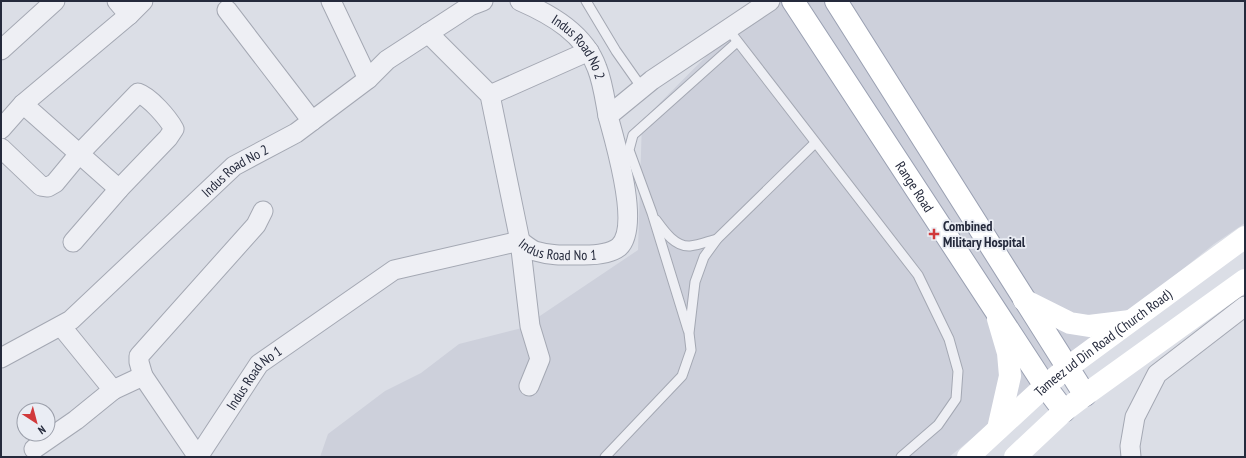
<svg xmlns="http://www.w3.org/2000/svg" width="1246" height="458" viewBox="0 0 1246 458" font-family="'PT Sans Narrow',sans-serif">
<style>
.built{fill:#cdd0db}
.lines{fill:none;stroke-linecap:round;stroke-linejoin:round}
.service-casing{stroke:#a4a8b3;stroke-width:11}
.minor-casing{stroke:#a4a8b3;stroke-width:21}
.primary-casing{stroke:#9aa0b2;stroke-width:24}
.service{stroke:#eeeff4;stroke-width:9}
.minor{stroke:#eeeff4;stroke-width:19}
.secondary{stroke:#fff;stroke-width:22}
.primary{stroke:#fff;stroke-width:22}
.poi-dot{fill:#d1393b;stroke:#eaedf4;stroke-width:1.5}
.labels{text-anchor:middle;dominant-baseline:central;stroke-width:3.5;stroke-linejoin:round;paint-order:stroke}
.street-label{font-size:14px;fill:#252a3c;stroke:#eaedf4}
.poi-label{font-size:14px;font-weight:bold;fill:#252a3c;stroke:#eaedf4;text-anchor:start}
</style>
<rect width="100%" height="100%" fill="#dbdee6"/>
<path class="built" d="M761,1H1245V223L1214,244L949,457H320L328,434L385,391L421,373L459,344L522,328L638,250L642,121Z"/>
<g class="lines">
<g class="service-casing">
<g id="service">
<path d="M586,1L616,51L642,88"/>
<path d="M728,29L918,275L949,339L958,371L956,399L938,425L901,457"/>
<path d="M656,220C664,231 675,247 690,246C699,245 709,241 717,239"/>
<path d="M688,330L652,213L629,150L633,135L737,42"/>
<path d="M605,457L682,376L691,350L689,333L695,282L704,257L717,239L815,143"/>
</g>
</g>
<g class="minor-casing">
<g id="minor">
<path d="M117,1L129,15"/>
<path d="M331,1L368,79"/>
<path id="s1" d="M520,1C552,15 585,34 597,68C603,83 605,100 608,116"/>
<path d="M227,10L312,121"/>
<path d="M428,33L490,95L520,241L530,326L540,359L529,386"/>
<path d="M1,50L55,1"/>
<path d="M490,95L589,51"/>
<path d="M23,104L119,189"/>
<path d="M1,129L23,104L129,15L143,1"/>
<path d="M1,148L41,186L48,187L55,183L79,154L138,93C150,97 168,118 174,129L168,138L119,189L73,242"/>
<path id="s2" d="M61,326L113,390L143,376L198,457L259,364L394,270L520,241C524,244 530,249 535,251C551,256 567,255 584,255C595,255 610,254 619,247C641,227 615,142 608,116L652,80L770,1"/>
<path id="s3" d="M1,358L71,320L234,166L296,133L368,79L387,60L470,6L483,1"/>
<path d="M143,376L139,362V356L256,225L263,211"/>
<path d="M34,449L76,420L113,390"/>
<path d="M1131,457L1130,446L1135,417L1157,374L1245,306"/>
</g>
</g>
<g class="primary-casing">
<g id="primary">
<path id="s5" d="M793,1L1045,386L1064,411"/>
<path d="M836,1L1085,395"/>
</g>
</g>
<use href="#service" class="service"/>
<use href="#minor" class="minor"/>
<g class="secondary">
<path d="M1024,300L1070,323L1089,326L1130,321"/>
<path d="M998,319L1008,353L1010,376L998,429"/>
<path id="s4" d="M968,457L1045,386L1067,368L1245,237"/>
<path d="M1015,457L1064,411L1085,395L1245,280"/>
</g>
<use href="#primary" class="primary"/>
</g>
<path class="poi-dot" d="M932 228h4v4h4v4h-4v4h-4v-4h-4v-4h4z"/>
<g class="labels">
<g class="street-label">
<text stroke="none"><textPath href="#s1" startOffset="77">Indus Road No 2</textPath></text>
<text stroke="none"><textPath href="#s3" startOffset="302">Indus Road No 2</textPath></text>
<text stroke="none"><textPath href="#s5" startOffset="222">Range Road</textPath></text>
<text stroke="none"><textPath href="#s2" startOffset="659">Indus Road No 1</textPath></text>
<text stroke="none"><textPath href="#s4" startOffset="177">Tameez ud Din Road (Church Road)</textPath></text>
<text stroke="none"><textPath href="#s2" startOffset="311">Indus Road No 1</textPath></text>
</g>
<g class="poi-label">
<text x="943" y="226">Combined<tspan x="943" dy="16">Military Hospital</tspan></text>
</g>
</g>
<rect width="1246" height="458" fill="none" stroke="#252a3c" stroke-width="4"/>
<g transform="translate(36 422) rotate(144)"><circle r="19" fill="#eaedf4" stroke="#9b9faa"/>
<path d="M0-3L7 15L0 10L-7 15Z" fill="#d1393b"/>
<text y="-6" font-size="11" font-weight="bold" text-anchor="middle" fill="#252a3c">N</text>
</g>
</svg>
